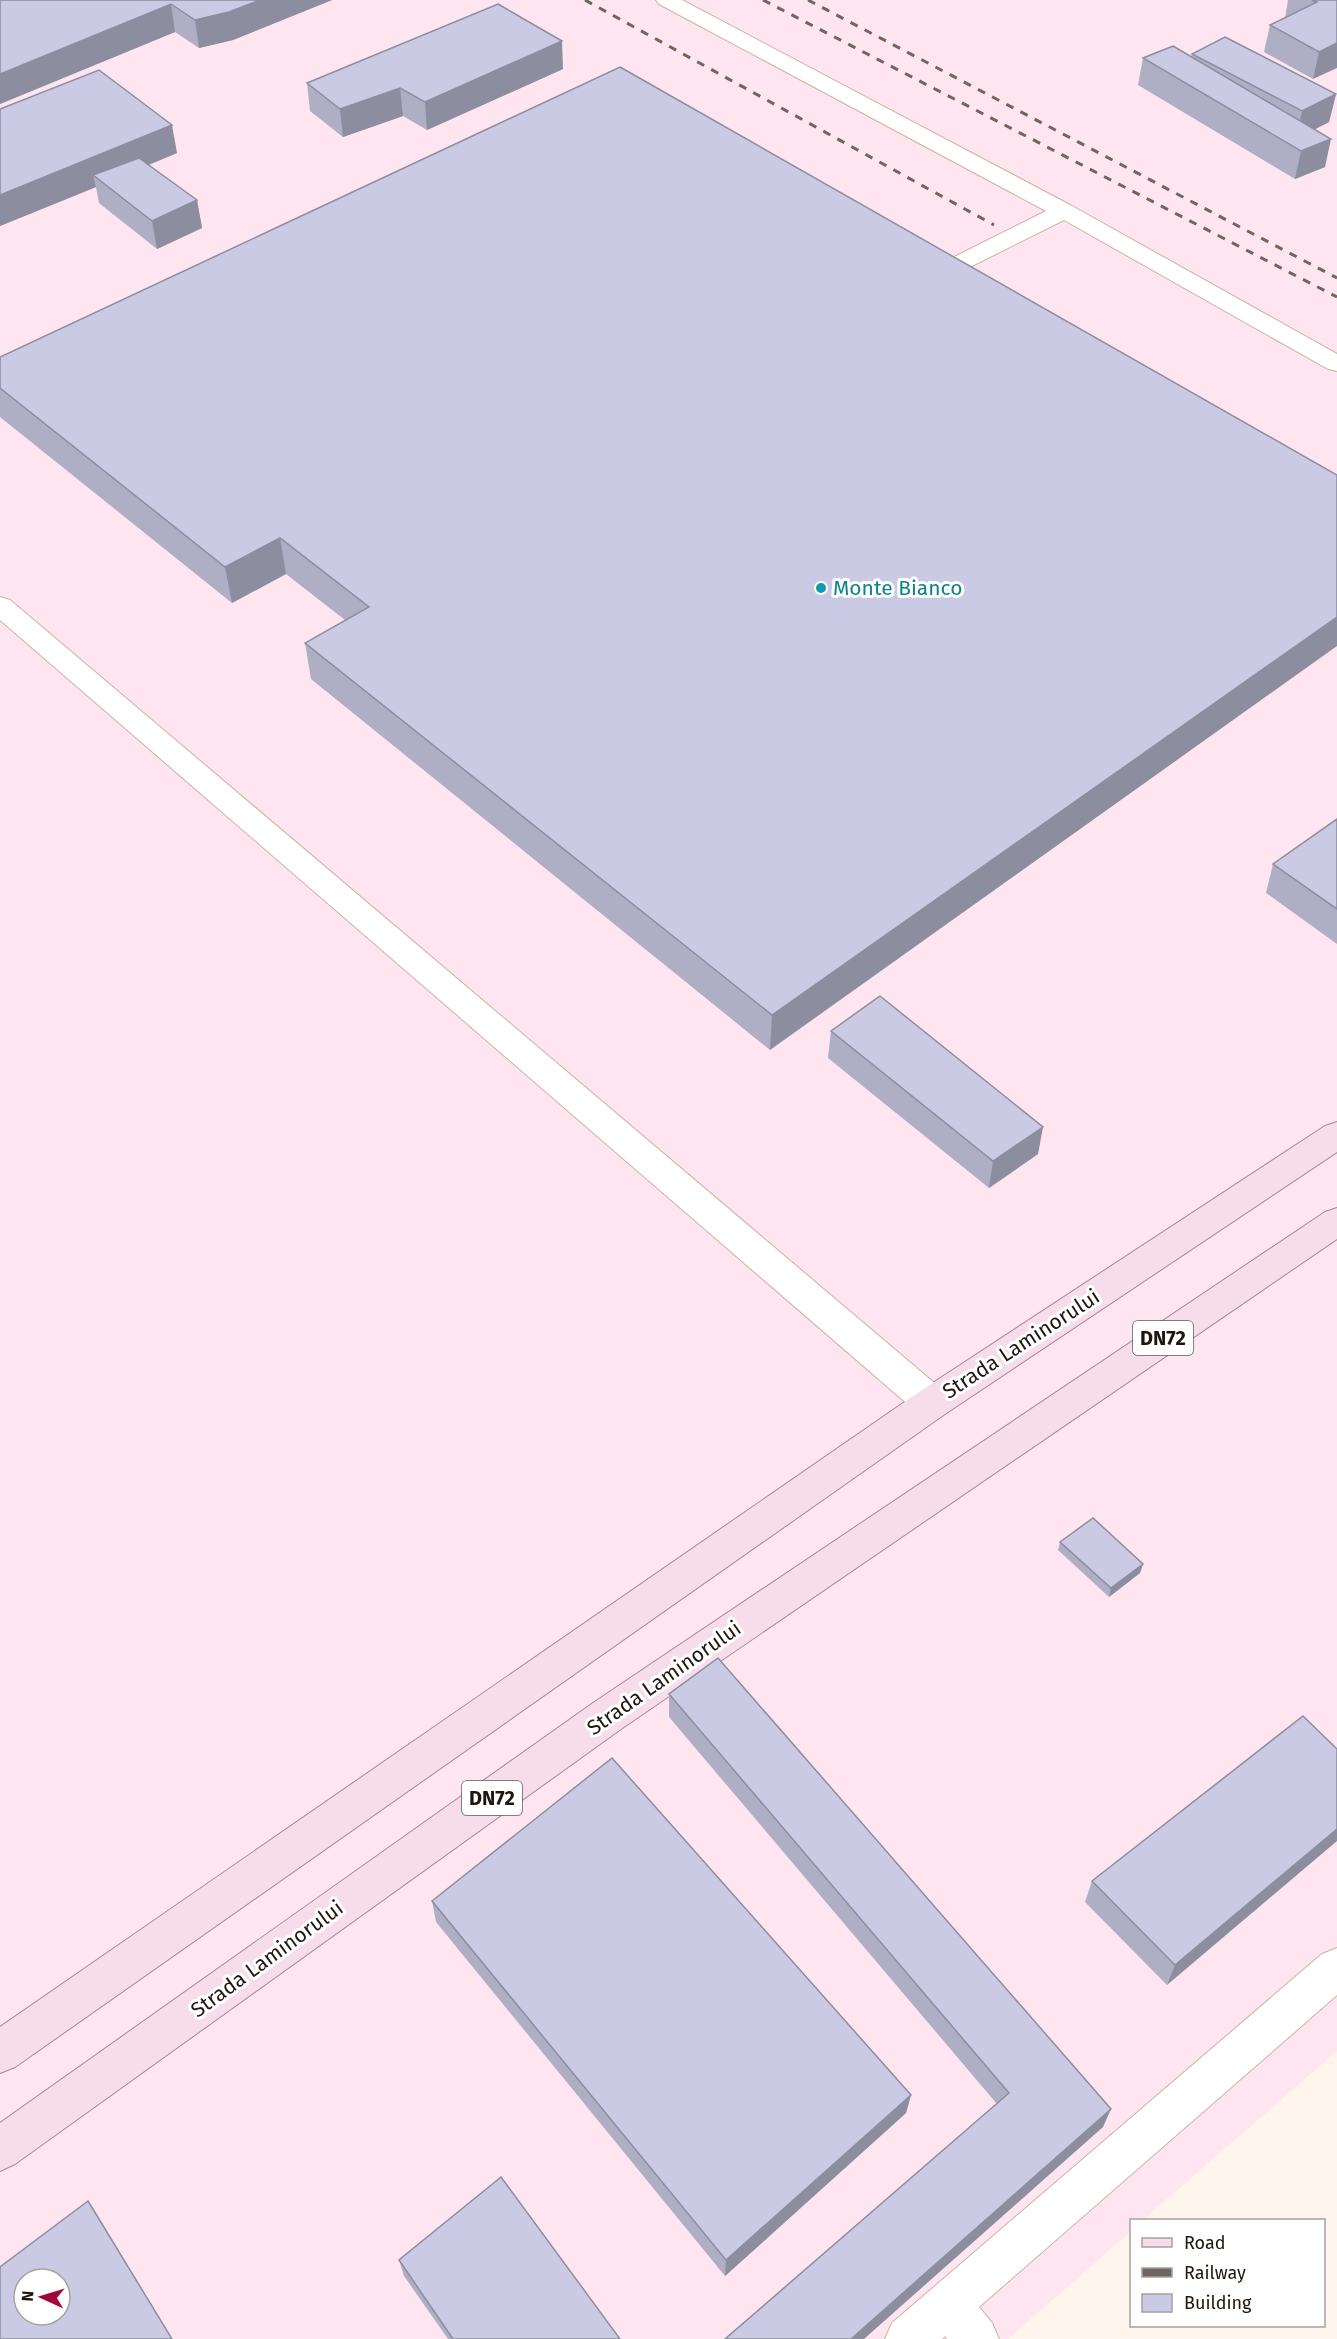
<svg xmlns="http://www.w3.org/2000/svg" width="1337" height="2339" viewBox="0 0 1337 2339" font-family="'Fira Sans',sans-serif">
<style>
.industrial{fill:#fee5f0;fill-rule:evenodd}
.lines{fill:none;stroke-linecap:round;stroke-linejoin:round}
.minor-casing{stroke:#cab4a0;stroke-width:2}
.major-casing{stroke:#a88894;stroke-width:2}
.minor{fill:#fff;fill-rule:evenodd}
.major{fill:#f7ddea;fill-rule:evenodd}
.rail{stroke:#6f665f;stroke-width:3;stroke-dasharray:8 8;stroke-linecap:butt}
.wall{fill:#aeaec5}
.shaded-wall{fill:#8d8da0}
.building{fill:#cacae5;stroke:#8d8da0;stroke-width:1.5;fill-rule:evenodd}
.culture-dot{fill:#0f9aa8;stroke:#fff;stroke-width:2}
.labels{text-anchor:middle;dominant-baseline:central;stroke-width:6;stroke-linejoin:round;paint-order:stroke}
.shield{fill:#fff;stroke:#625c57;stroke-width:1.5}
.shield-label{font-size:20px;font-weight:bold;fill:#1e160f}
.culture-label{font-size:21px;fill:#0d838f;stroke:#fff;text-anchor:start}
.street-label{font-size:21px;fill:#1e160f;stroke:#fff}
</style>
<rect width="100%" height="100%" fill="#fff5ed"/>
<path class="industrial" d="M0,0H1337V2051L1143,2220H1132L1131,2231L1008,2339H0ZM24,2279H60V2315H24Z"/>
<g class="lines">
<g class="minor-casing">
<g id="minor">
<path d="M656,0H682L1072,206L1337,354V371L1328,369L1064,220L962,271L939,278L911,272L907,267L911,262C923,259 934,265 946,261L1046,211L659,4Z"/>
<path d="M0,597L10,600L945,1392L950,1403L945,1414L932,1418L919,1414L0,620Z"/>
<path d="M1337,1948V1995L979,2307L992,2323L999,2339H947L945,2336L942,2339H885L892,2323L1322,1954Z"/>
</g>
</g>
<g class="major-casing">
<g id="major">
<path d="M1337,1122V1152L945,1414L15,2067L0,2073V2027L919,1392L1325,1126Z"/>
<path d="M1337,1208V1239L621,1729L15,2164L0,2171V2123L593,1703L1325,1212Z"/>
</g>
</g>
<use href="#minor" class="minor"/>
<use href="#major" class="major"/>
<g class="rail">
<path d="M585,0L994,225"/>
<path d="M763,0L1337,297"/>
<path d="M808,0L1337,278"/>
</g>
</g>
<g class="wall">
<path d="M0,0H332L233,40L199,48L175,32L0,104Z"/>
<path d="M1288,0H1337L1313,79L1264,52L1270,25L1285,18Z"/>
<path d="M1192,54L1336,94L1329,122L1315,129L1325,167L1295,179L1138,85L1143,58L1191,57Z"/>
<path d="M563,69L427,130L403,116L343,137L310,111L307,83Z"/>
<path d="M0,109L177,153L149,165L197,200L202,228L157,249L99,203L96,187L0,226Z"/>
<path d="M0,357L1337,475L770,1050L311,679L305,643L345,620L286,574L232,603L0,417Z"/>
<path d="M1337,819V944L1266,893L1273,864Z"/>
<path d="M831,1031L1038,1154L989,1188L828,1058Z"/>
<path d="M1060,1542L1143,1564L1140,1573L1109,1597L1058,1550Z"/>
<path d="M669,1694L1103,2127L997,2104L669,1717Z"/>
<path d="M1303,1716L1167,1985L1085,1902L1092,1881Z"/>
<path d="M432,1901L911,2095L906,2113L725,2276L436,1922Z"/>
<path d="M399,2260L620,2339H448L404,2276Z"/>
</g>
<g class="shaded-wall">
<path d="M260,0H332L233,40L199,48L195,20Z"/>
<path d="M171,4L175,32L0,104V74Z"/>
<path d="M562,41L563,69L427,130L425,102Z"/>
<path d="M1337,43V68L1313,79L1319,52Z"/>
<path d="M400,88L403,116L343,137L340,109Z"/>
<path d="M1336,94L1329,122L1296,139L1302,111Z"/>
<path d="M172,125L177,153L104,183L93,175L96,187L0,226V195Z"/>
<path d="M1331,139L1325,167L1295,179L1301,151Z"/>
<path d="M197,200L202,228L157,249L152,221Z"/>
<path d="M280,538L286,574L232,603L225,567Z"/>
<path d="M1337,617V646L770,1050L772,1015Z"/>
<path d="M1043,1127L1038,1154L989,1188L993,1161Z"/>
<path d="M1143,1564L1140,1573L1109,1597L1111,1588Z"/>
<path d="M1337,1829V1841L1167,1985L1175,1965Z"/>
<path d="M911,2095L906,2113L725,2276L726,2260Z"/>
<path d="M1111,2109L1103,2127L864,2339H851Z"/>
</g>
<g class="building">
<path d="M0,0H260L229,12L195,20L171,4L0,74Z"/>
<path d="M1312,0H1337V43L1319,52L1270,25L1317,2Z"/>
<path d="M498,4L562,41L425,102L400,88L340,109L307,83Z"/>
<path d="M1225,37L1336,94L1302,111L1192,54Z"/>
<path d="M1173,46L1331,139L1301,151L1143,58Z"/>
<path d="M620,67L1337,475V617L772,1015L305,643L369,607L280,538L225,567L0,388V357Z"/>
<path d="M99,70L172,125L0,195V109Z"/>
<path d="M139,158L197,200L152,221L93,175Z"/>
<path d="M1337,819V909L1273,864Z"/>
<path d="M880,996L1043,1127L993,1161L831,1031Z"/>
<path d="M1093,1518L1143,1564L1111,1588L1060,1542Z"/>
<path d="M718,1658L1111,2109L851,2339H725L1009,2093L669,1694Z"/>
<path d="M1303,1716L1337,1749V1829L1175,1965L1092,1881Z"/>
<path d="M612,1758L911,2095L726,2260L432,1901Z"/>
<path d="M501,2177L620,2339H453L399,2260Z"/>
<path d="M88,2201L172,2339H0V2267ZM24,2279H60V2315H24Z"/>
</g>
<circle class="culture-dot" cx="821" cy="588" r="6"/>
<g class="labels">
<g class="shield">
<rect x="1133" y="1321" width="60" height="34" rx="4.5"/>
<rect x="462" y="1781" width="60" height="34" rx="4.5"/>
</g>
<g class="shield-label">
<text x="1163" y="1338">DN72</text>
<text x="492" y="1798">DN72</text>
</g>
<g class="culture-label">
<text x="833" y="588">Monte Bianco</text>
</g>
<g class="street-label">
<text transform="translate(1021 1344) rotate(-33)">Strada Laminorului</text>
<text transform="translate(664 1678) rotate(-35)">Strada Laminorului</text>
<text transform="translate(267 1959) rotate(-36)">Strada Laminorului</text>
</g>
</g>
<rect x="1130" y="2219" width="195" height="108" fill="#ffffff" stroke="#a5a29f" stroke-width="1.5"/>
<rect x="1142" y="2238" width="30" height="9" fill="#f7ddea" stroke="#a5a29f" stroke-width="1.5"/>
<text x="1184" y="2249" font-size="18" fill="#1e160f">Road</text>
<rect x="1142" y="2268" width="30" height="9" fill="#6f665f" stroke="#a5a29f" stroke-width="1.5"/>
<text x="1184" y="2279" font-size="18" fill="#1e160f">Railway</text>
<rect x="1142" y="2294" width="30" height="18" fill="#cacae5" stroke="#a5a29f" stroke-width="1.5"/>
<text x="1184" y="2309" font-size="18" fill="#1e160f">Building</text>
<g transform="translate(42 2297) rotate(274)"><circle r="28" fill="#ffffff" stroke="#a5a29f" stroke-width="1.5"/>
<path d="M0-4.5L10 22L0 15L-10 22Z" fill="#a30638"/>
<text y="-9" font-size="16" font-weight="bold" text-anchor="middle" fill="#1e160f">N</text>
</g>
</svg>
